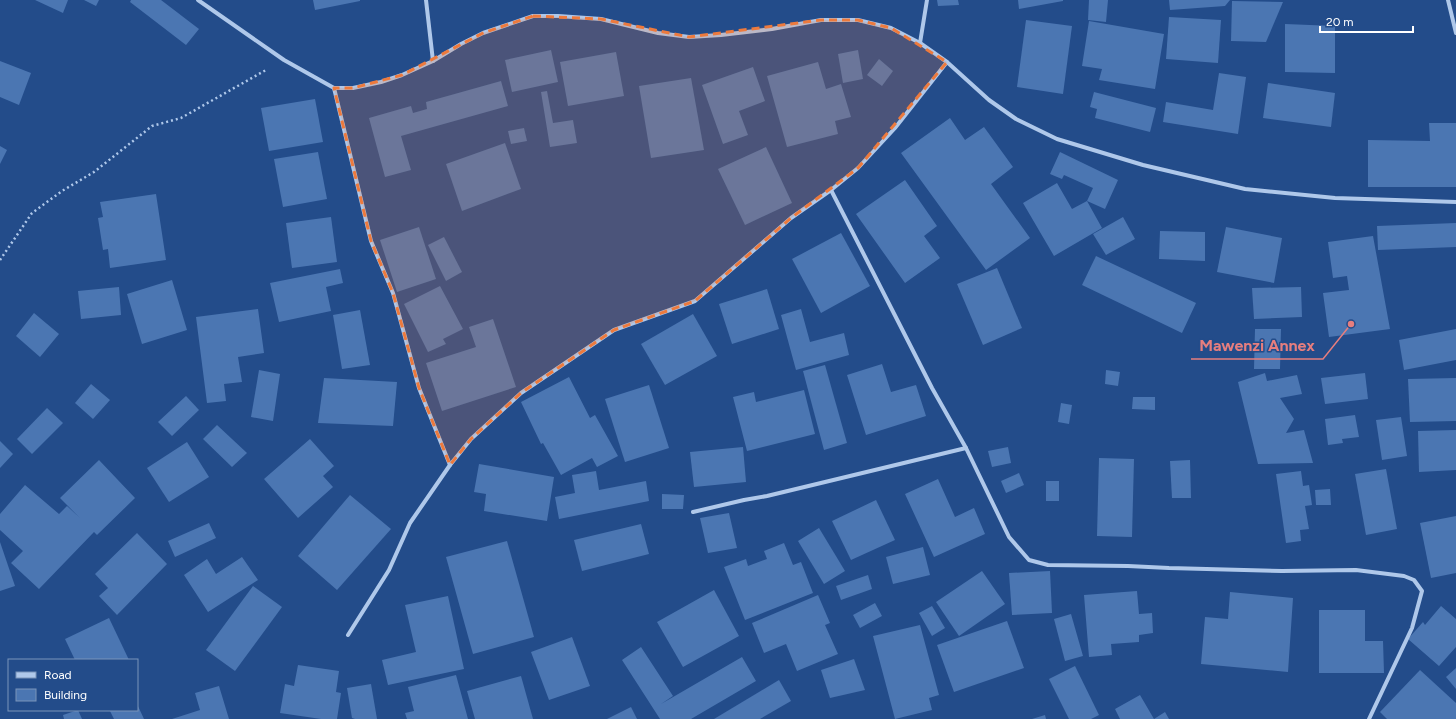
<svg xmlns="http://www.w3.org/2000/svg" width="1456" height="719" viewBox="0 0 1456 719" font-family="Figtree,sans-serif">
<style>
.building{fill:#4b76b2}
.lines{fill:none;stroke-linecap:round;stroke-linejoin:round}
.path{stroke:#afc8ea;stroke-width:2.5;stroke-dasharray:2 3;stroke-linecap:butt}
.minor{stroke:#afc8ea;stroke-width:4}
.marked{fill:#ed7a3d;fill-opacity:0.2;stroke:#ed7a3d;stroke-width:3;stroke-dasharray:8 5;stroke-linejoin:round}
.leader{fill:none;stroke:#e67e7e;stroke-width:1.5}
.callout-dot{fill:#e67e7e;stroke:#234c8a;stroke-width:1.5}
.callout-label{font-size:16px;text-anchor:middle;font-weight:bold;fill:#e67e7e;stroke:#234c8a;stroke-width:3;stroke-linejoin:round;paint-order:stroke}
</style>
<rect width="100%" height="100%" fill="#234c8a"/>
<g class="building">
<path d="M35,0H68L63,13Z"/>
<path d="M84,0H99L96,6Z"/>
<path d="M131,0H161L199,29L186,45L130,2Z"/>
<path d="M313,0H360V1L315,10Z"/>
<path d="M937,0H958L959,5L938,6Z"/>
<path d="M1018,0H1063V1L1019,9Z"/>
<path d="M1089,0H1108L1106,22L1088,20Z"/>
<path d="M1169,0H1230L1225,6L1170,10Z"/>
<path d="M1232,1L1283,2L1266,42L1231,41Z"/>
<path d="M1169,17L1221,20L1218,63L1166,59Z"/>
<path d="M1026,20L1072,26L1063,94L1017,87Z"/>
<path d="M1089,21L1164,34L1155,89L1099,80L1102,69L1082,66Z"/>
<path d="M1285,24L1335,26V73L1285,72Z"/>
<path d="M551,50L558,82L512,92L505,60Z"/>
<path d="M858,50L863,79L843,83L838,54Z"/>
<path d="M616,52L624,96L568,106L560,62Z"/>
<path d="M879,59L893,71L882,86L867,75Z"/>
<path d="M0,61L31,73L19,105L0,97Z"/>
<path d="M818,62L826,89L841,84L851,117L835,121L838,134L787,147L767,76Z"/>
<path d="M753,67L765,101L739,111L748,135L723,144L702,85Z"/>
<path d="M1219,73L1246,77L1238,134L1163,122L1166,102L1213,110Z"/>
<path d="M691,78L704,150L651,158L639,86Z"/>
<path d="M501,81L508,106L401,136L411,170L385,177L369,118L411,106L413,113L427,109L426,102Z"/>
<path d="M1268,83L1335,93L1331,127L1263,118Z"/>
<path d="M547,91L553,123L573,120L577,143L550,147L541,92Z"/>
<path d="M1094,92L1156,108L1150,132L1095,118L1097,109L1090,107Z"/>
<path d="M315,99L323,142L269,151L261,108Z"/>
<path d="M950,118L965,140L984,127L1013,167L991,184L1030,238L986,270L901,153Z"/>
<path d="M1429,123H1456V187H1368V140L1430,141Z"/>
<path d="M524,128L527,141L511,144L508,131Z"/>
<path d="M505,143L521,189L462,211L446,164Z"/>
<path d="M0,146L7,150L0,164Z"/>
<path d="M766,147L792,203L745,225L718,169Z"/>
<path d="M318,152L327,199L283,207L274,159Z"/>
<path d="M1060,152L1118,180L1105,209L1087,201L1093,188L1064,175L1062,179L1050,174Z"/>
<path d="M905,180L937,226L924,236L940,258L905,283L856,214Z"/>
<path d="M1057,183L1072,209L1087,201L1102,228L1054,256L1023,203Z"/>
<path d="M156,194L166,260L110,268L108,249L103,250L98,218L103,217L100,202Z"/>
<path d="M331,217L337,262L292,268L286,223Z"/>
<path d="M1123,217L1135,239L1106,255L1093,234Z"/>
<path d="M1456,223V247L1378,250L1377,226Z"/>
<path d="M419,227L436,279L397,292L380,240Z"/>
<path d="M1226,227L1282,238L1274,283L1217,272Z"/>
<path d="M1160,231L1205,232V261L1159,259Z"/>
<path d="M841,233L870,286L821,313L792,259Z"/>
<path d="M1373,236L1390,329L1329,337L1323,293L1349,290L1347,276L1333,278L1328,242Z"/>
<path d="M444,237L462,272L446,281L428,245Z"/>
<path d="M1096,256L1196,303L1182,333L1082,285Z"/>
<path d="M997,268L1022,328L983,345L957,284Z"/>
<path d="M340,269L343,283L326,287L331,311L279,322L270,283Z"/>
<path d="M172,280L187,330L142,344L127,294Z"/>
<path d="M440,286L463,329L443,339L446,344L428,352L404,304Z"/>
<path d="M119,287L121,315L81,319L78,291Z"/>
<path d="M1301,287L1302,317L1254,319L1252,288Z"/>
<path d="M767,289L779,329L732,344L719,304Z"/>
<path d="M258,309L264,353L238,357L242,382L224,384L226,401L207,403L196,317Z"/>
<path d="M801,309L810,342L844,333L849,355L796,370L781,315Z"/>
<path d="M360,310L370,365L342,369L333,315Z"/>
<path d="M34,313L59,334L40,357L16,336Z"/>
<path d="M693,314L717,356L665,385L641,344Z"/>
<path d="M493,319L516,387L442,411L426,363L476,347L469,327Z"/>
<path d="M1255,329H1281L1280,369H1254Z"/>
<path d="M1456,329V360L1404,370L1399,340Z"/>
<path d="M882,364L891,392L916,385L926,416L866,435L847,375Z"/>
<path d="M825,365L847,443L824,450L803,371Z"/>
<path d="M259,370L280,374L273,421L251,417Z"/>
<path d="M1106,370L1120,372L1118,386L1105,384Z"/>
<path d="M1265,373L1267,381L1297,375L1302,394L1280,398L1294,419L1286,433L1304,430L1313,463L1258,464L1238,382Z"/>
<path d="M1365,373L1368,399L1325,404L1321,378Z"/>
<path d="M569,377L590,418L595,415L618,456L597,467L592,458L561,475L543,443L541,444L521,402Z"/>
<path d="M324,378L397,382L393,426L318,423Z"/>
<path d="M1456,378V421L1410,422L1408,379Z"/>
<path d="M91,384L110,400L93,419L75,403Z"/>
<path d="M649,385L669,448L625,462L605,399Z"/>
<path d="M804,390L815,434L747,451L733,397L754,392L756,402Z"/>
<path d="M186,396L199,410L172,436L158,422Z"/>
<path d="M1133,397H1155V410L1132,409Z"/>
<path d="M1061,403L1072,405L1069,424L1058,422Z"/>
<path d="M47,408L63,423L32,454L17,439Z"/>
<path d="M1355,415L1359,437L1342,439L1343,443L1328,445L1325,419Z"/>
<path d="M1401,417L1407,456L1382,460L1376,420Z"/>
<path d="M217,425L247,453L232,467L203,439Z"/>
<path d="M1456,430V470L1419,472L1418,431Z"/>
<path d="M310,439L334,466L323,476L333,487L298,518L264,479Z"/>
<path d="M0,441L13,454L0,468Z"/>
<path d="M187,442L209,477L169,502L147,468Z"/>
<path d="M743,447L746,482L694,487L690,452Z"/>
<path d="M1008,447L1011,463L992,467L988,451Z"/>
<path d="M1099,458L1134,459L1132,537L1097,536Z"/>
<path d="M99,460L135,498L97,535L94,532L39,589L11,563L23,551L0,530V514L25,485L59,514L67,506L80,518L60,498Z"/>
<path d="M1190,460L1191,498H1172L1170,461Z"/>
<path d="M479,464L554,477L547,521L484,511L486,494L474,492Z"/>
<path d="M1386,469L1397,529L1366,535L1355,474Z"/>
<path d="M596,471L599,490L646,481L649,501L559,519L555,497L575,493L572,475Z"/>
<path d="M1301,471L1303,486L1309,485L1312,505L1305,506L1309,529L1300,530L1301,541L1286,543L1276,474Z"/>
<path d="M1019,473L1024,485L1006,493L1001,481Z"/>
<path d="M938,479L955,517L974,508L985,534L934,557L905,494Z"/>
<rect x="1046" y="481" width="13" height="20"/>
<path d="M1330,489L1331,505H1316L1315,490Z"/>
<path d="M662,494L684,495L683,509H662Z"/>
<path d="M350,495L391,529L337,590L298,556Z"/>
<path d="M876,500L895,540L851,560L832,521Z"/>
<path d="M729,513L737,548L708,553L700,518Z"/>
<path d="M1456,516V573L1431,578L1420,523Z"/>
<path d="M209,523L216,538L175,557L168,541Z"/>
<path d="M641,524L649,554L582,571L574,540Z"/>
<path d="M819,528L845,571L824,584L798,541Z"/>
<path d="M137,533L167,564L117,615L99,596L108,588L95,574Z"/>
<path d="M507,541L534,637L473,654L446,557Z"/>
<path d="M0,542L15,586L0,591Z"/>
<path d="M784,543L793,565L801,562L813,593L745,620L724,567L746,559L748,566L767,559L764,551Z"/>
<path d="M923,547L930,575L893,584L886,557Z"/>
<path d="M242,557L258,580L208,612L184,575L207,559L216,574Z"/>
<path d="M982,571L1005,604L959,636L936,602Z"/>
<path d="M1050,571L1052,613L1012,615L1009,573Z"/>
<path d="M868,575L872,589L841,600L836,586Z"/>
<path d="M253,586L282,607L235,671L206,650Z"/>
<path d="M714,590L739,636L683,667L657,622Z"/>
<path d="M1137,591L1139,614L1152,613L1153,633L1139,635V642L1111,644L1112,655L1089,657L1084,595Z"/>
<path d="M1230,592L1293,598L1288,672L1201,664L1205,617L1228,619Z"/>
<path d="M818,595L830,623L825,625L838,654L797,671L786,644L764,653L752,623Z"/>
<path d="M448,596L464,669L388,685L382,660L416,652L405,605Z"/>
<path d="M875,603L882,616L860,628L853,615Z"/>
<path d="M932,606L945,628L932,636L919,613Z"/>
<path d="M1441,606L1456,619V647L1439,666L1408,639L1423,622L1425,625Z"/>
<path d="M1319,610H1365V641H1383L1384,673H1319Z"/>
<path d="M1071,614L1083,656L1065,661L1054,619Z"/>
<path d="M109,618L129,660H75L65,639Z"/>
<path d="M1007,621L1024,668L954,692L937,645Z"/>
<path d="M920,625L939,695L929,698L932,710L895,719L873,636Z"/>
<path d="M572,637L590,686L549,700L531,652Z"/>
<path d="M641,647L673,696L661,704L742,657L756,681L691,719H660L622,660Z"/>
<path d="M854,659L865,690L830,698L821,670Z"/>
<path d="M298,665L339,671L336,692L341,693L337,719H321L280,713L285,684L294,686Z"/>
<path d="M1075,666L1099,715L1091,719H1069L1049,679Z"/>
<path d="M1456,668V689L1446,677Z"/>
<path d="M1420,670L1456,703V719H1387L1380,712Z"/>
<path d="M456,675L468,719H407L405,713L414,711L408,687Z"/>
<path d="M521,676L533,719H475L467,691Z"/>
<path d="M779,680L791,701L760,719H714Z"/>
<path d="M371,684L377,719H355L352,718L347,688Z"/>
<path d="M219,686L229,719H172L200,710L195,693Z"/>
<path d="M1140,695L1154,719L1165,712L1169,719H1120L1115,709Z"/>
<path d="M137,704L144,719H114L110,711L137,710Z"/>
<path d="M631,707L637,719H607Z"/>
<path d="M78,710L82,719H64L63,715Z"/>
<path d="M1045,715L1046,719H1032Z"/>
</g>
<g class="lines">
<path class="path" d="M0,260L32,213L62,191L94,172L152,126L181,118L266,70"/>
<g class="minor">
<path d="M198,0L284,60L334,88H353L381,82L402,75L433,61L461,44L483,33L533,16H558L601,19L658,33L689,37L721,35L772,29L821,20H858L891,28L920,43L947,62L989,100L1016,119L1057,139L1143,165L1245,189L1335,198L1456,202"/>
<path d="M426,0L433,61"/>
<path d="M1448,0L1456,33"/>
<path d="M920,43L927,0"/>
<path d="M334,88L371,241L393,293L419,388L450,465"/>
<path d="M831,190L932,388L966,448L1009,537L1029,560L1048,565L1128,566L1169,568L1282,571L1356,570L1404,576L1414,580L1422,591L1412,628L1369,719"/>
<path d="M693,512L744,500L767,496L966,448"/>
<path d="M348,635L389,570L410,523L450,465L471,439L521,393L614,330L695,301L791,218L831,190L858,168L895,128L947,62"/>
</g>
</g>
<path class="marked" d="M533,16L601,19L689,37L821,20H858L891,28L947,62L858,168L791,218L695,301L614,330L521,393L471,439L450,465L419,388L393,293L371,241L334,88H353L402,75L483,33Z"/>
<path class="leader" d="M1351 324L1323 359H1191"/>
<circle class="callout-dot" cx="1351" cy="324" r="4"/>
<g class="callout-label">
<text x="1257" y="351">Mawenzi Annex</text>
</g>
<rect x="8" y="659" width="130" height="52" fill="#234c8a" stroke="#7b94b9"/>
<rect x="16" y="672" width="20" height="6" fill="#afc8ea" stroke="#7b94b9"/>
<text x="44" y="679" font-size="12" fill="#ffffff">Road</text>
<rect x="16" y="689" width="20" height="12" fill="#4b76b2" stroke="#7b94b9"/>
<text x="44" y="699" font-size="12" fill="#ffffff">Building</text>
<path d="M1320 26v6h93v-6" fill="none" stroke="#ffffff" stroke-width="2"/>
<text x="1326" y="26" font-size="12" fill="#ffffff" stroke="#234c8a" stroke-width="3" paint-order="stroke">20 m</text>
</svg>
